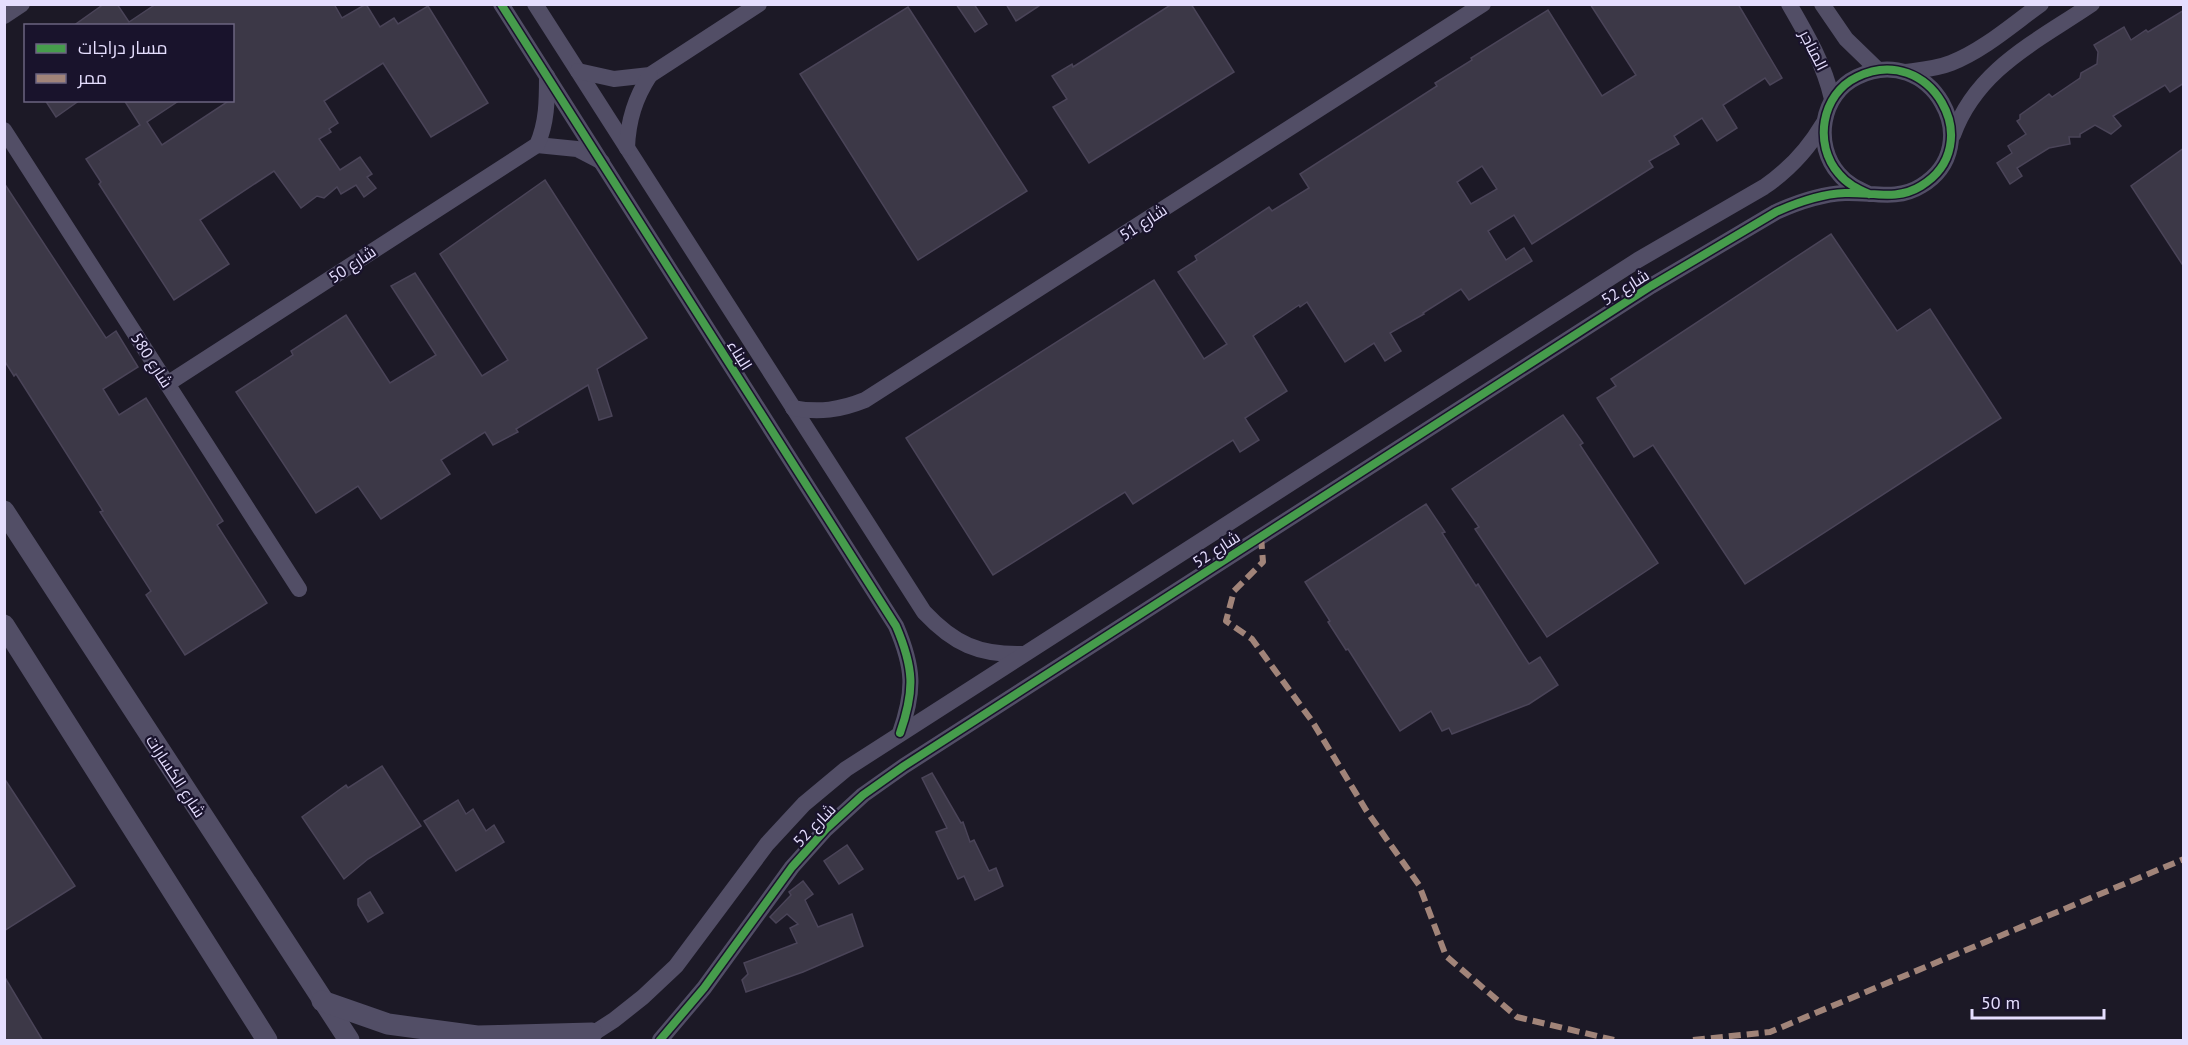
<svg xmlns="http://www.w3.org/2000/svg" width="2188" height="1045" viewBox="0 0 2188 1045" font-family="'PT Sans',Cairo,sans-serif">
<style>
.building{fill:#3c3847;stroke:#4a4458;stroke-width:1.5;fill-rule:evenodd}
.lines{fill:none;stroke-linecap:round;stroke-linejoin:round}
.minor{stroke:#524e66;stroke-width:16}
.tertiary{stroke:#524e66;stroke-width:21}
.quiet{stroke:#a18479;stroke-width:6;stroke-dasharray:12 6;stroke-linecap:butt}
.cycleway-casing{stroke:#19132c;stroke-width:11}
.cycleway{stroke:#469c4c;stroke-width:8}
.labels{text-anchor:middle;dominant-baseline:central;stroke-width:4.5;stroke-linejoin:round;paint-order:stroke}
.street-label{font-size:16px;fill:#e5defe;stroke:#19132c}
</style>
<rect width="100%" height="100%" fill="#1c1926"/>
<g class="building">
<path d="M104,4H117L129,22L156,4H334L342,18L366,4L380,27L394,18L398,24L428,6L488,103L431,137L383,63L324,101L338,123L329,129L331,132L319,139L340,170L360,157L372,174L367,177L376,188L364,197L356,185L341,194L337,187L324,198L317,196L301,208L274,171L200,220L229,264L174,300L99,184L101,182L86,159L140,125L124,100H180L147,122L162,145L230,100H232V26H73Z"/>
<path d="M956,4H974L987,24L975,32Z"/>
<path d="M1006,4H1042L1016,21Z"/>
<path d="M1172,4H1191L1234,72L1089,163L1053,107L1067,99L1052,76L1072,64L1073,67Z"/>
<path d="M1590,4H1738L1782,78L1770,85L1765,78L1723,105L1737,128L1717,141L1702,118L1674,136L1679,144L1649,161L1653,167L1532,244L1514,215L1488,231L1506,260L1524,248L1532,261L1469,300L1461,289L1423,313L1424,314L1390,333L1401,351L1385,361L1374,343L1345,362L1307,302L1300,307L1299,305L1253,336L1287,391L1245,418L1259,440L1240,452L1233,440L1133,504L1125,492L993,575L906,438L1154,280L1204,359L1227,344L1178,272L1197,260L1195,256L1269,207L1272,211L1309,188L1300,174L1437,86L1435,83L1472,60L1471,58L1548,10L1602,96L1636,75ZM1482,166L1497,189L1471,204L1457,182Z"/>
<path d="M908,7L1027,191L918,260L800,74Z"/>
<path d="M2184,10V83L2170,92L2165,85L2113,116L2121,126L2111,134L2095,125L2080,134V137H2069L2070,144L2049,148L2017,168L2022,176L2010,184L1997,163L2012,153L2008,146L2026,134L2017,121L2020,119V115L2049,94L2052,97L2080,78L2081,73L2097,64L2098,52L2094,45L2124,27L2131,40L2146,30L2148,32Z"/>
<path d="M45,100H80L56,117Z"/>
<path d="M2184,148V267L2131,186Z"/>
<path d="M545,180L647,338L597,369L612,416L599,420L588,385L516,429L518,432L493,445L485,432L441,460L450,474L381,519L358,486L316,513L236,392L293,355L291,351L346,315L390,383L436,355L391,286L415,273L482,376L508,360L440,254Z"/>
<path d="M4,183L106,338L116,331L138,367L103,389L119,415L146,398L223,521L217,525L267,603L185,655L146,595L151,591L100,512L103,511L16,374L14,376L4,360Z"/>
<path d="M1831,234L1897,331L1930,309L2001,418L1745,584L1653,445L1634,457L1597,398L1616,386L1611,379Z"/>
<path d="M1563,415L1583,443L1580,445L1658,563L1547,637L1475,529L1479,527L1452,489Z"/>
<path d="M1426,504L1445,532L1442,533L1476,586L1478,584L1529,664L1540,657L1558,685L1529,704L1452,734L1449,728L1442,731L1431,711L1400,731L1348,649L1346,650L1328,622L1330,621L1305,582Z"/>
<path d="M382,766L421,826L368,859L344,879L302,817L346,785L348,788Z"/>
<path d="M932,773L961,823L963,822L970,842L974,840L989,871L996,868L1003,886L975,900L964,876L958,879L936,832L947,828L922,778Z"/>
<path d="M4,778L75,886L4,931Z"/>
<path d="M458,800L466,814L473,809L486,831L494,825L504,842L456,871L424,821Z"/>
<path d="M847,845L863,869L839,884L824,861Z"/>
<path d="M803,881L813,894L805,900L818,927L852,914L863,946L803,972L746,992L742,980L748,974L744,963L797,943L790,928L798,924L787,914L776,923L770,917L791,895L789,892Z"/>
<path d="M370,892L383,913L368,922L358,905V899Z"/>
<path d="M4,976L43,1041H4Z"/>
</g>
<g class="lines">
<g class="minor">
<path d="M501,4L896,626C914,668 915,690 900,733"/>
<path d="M535,4L924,612C954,644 979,655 1022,654"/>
<path d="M1789,4C1807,35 1824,64 1832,99"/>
<path d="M1822,4L1846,39L1878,70"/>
<path d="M4,16L22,4"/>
<path d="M578,71L614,79L650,75L759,4"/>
<path d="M1905,72C1921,70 1936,69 1951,63C1984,50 2013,24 2041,4"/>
<path d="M4,130L299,589"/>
<path d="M1953,135C1977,69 2036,42 2092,4"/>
<path d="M537,145L577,149L602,162"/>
<path d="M627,148C628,120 635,98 650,75"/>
<path d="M167,384L537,145C547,123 547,100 547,76"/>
<path d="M793,408C819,413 840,410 865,400L1483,4"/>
<path d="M583,1040L614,1020L643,997L676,966L767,844L804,804L846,769L1638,260L1764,187C1789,170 1807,151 1823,124"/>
<path d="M660,1040L704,988L792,867L826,829L863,795L904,766L1651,286L1776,212C1798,202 1821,194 1845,193C1872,192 1897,201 1921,186C1989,145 1930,41 1857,77C1821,94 1813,145 1839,174C1847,184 1858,189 1869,194"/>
</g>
<g class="tertiary">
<path d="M4,511L349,1040"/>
<path d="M4,625L267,1040"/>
<path d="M322,1001L388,1024L477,1036L592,1033"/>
</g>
<g class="quiet">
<path d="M1261,537L1263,562L1234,591L1226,621L1252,639L1312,721L1366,810L1419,885L1446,956L1517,1017L1614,1040"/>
<path d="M1693,1040L1770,1032L2184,859"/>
</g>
<g class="cycleway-casing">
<g id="cycleway">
<path d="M501,4L896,626C914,668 915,690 900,733"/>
<path d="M660,1040L704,988L792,867L826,829L863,795L904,766L1651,286L1776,212C1798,202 1821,194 1845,193C1872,192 1897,201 1921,186C1989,145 1930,41 1857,77C1821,94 1813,145 1839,174C1847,184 1858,189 1869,194"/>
</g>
</g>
<use href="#cycleway" class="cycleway"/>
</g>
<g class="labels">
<g class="street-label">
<text transform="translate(1814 50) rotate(63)">المناجر</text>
<text transform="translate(1143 222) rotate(-33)">شارع 51</text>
<text transform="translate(352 264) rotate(-34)">شارع 50</text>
<text transform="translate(1625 287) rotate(-32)">شارع 52</text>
<text transform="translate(740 355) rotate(58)">البناء</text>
<text transform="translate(152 360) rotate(57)">شارع 580</text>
<text transform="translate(1216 549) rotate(-33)">شارع 52</text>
<text transform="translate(176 776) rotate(57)">شارع الكسارات</text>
<text transform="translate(814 825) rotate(-46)">شارع 52</text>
</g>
</g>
<rect width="2188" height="1045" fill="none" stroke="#e5defe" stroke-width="12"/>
<rect x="24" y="24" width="210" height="78" fill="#19132c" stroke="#6b6480" stroke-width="1.5"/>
<rect x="36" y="44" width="30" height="9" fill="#469c4c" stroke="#6b6480" stroke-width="1.5"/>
<text x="78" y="54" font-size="18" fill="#e5defe">مسار دراجات</text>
<rect x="36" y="74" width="30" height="9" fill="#a18479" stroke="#6b6480" stroke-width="1.5"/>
<text x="78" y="84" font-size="18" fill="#e5defe">ممر</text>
<path d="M1972 1009v9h132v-9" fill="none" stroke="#e5defe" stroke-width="3"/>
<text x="1981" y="1009" font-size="18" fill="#e5defe" stroke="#19132c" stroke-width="4.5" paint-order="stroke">50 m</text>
</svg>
